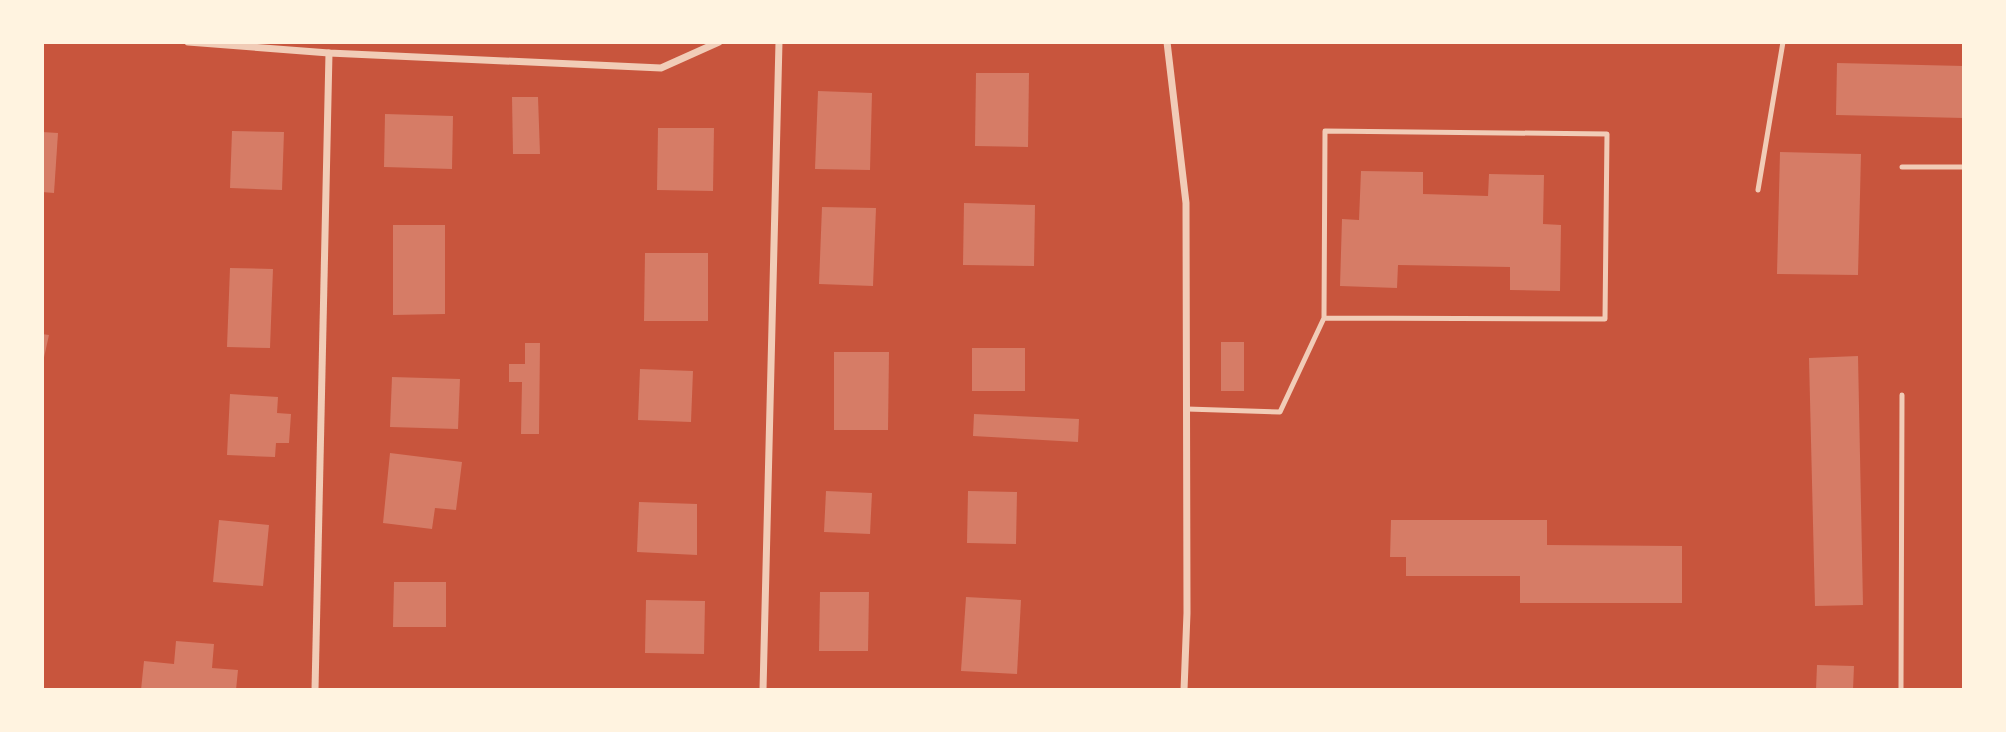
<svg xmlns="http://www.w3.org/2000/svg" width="2006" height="732" viewBox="0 0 2006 732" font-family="'Exo 2',sans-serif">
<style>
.building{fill:#d67c66}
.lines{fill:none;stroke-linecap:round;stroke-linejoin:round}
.service{stroke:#f1ccb7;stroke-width:5}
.minor{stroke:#f1ccb7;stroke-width:7}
</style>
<rect width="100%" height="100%" fill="#c8553d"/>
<g class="building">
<path d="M1837,63L1964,66V118L1836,115Z"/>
<path d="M976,73H1029L1028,147L975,146Z"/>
<path d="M818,91L872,93L870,170L815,169Z"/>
<path d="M512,97H538L540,154H513Z"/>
<path d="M385,114L453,116L452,169L384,167Z"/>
<path d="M658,128H714L713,191L657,190Z"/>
<path d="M232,131L284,132L282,190L230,188Z"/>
<path d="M42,132L58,133L54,193L42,192Z"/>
<path d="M1780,152L1861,154L1858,275L1777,274Z"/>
<path d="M1361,171L1423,172V194L1488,196L1489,174L1544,175L1543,224L1561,225L1560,291L1510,290V267L1398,265L1397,288L1340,286L1342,219L1359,220Z"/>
<path d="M964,203L1035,205L1034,266L963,265Z"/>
<path d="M822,207L876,208L873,286L819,284Z"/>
<path d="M393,225H445V314L393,315Z"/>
<path d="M645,253H708V321H644Z"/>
<path d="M230,268L273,269L270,348L227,347Z"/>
<path d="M42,334L49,335L43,362H42Z"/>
<rect x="1221" y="342" width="23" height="49"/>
<path d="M525,343H540L539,434H521L522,382H509V364H525Z"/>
<rect x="972" y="348" width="53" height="43"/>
<path d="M834,352H889L888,430H834Z"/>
<path d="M1858,356L1863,605L1815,606L1809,358Z"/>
<path d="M640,369L693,371L691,422L638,420Z"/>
<path d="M392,377L460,379L458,429L390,427Z"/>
<path d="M230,394L278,397L277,413L291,414L289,443H276L275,457L227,455Z"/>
<path d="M974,414L1079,419L1078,442L973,436Z"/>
<path d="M390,453L462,462L456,510L435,508L432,529L383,523Z"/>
<path d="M826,491L872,493L870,534L824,532Z"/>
<path d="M968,491L1017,492L1016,544L967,543Z"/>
<path d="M639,502L697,504V555L637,552Z"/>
<path d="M219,520L269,525L263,586L213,582Z"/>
<path d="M1391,520H1547V545L1682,546V603H1520V576H1406V557H1390Z"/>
<path d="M394,582H446V627H393Z"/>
<path d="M820,592H869L868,651H819Z"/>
<path d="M966,597L1021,600L1017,674L961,671Z"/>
<path d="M646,600L705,601L704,654L645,653Z"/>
<path d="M176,641L214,644L212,668L238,670L236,690H141L144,661L174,664Z"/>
<path d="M1817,665L1854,666L1853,690H1816Z"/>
</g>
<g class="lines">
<g class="service">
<path d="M1902,167H1964"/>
<path d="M1758,190L1783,42"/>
<path d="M1187,409L1280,412L1324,318L1605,319L1607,134L1325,131L1324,318"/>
<path d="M1901,690L1902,395"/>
</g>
<g class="minor">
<path d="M188,42L329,53L661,68L719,42"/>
<path d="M1167,42L1186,203L1187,613L1184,690"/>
<path d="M315,690L329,53"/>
<path d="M763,690L779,42"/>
</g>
</g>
<rect width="2006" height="732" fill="none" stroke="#fff3e0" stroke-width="88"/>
</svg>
